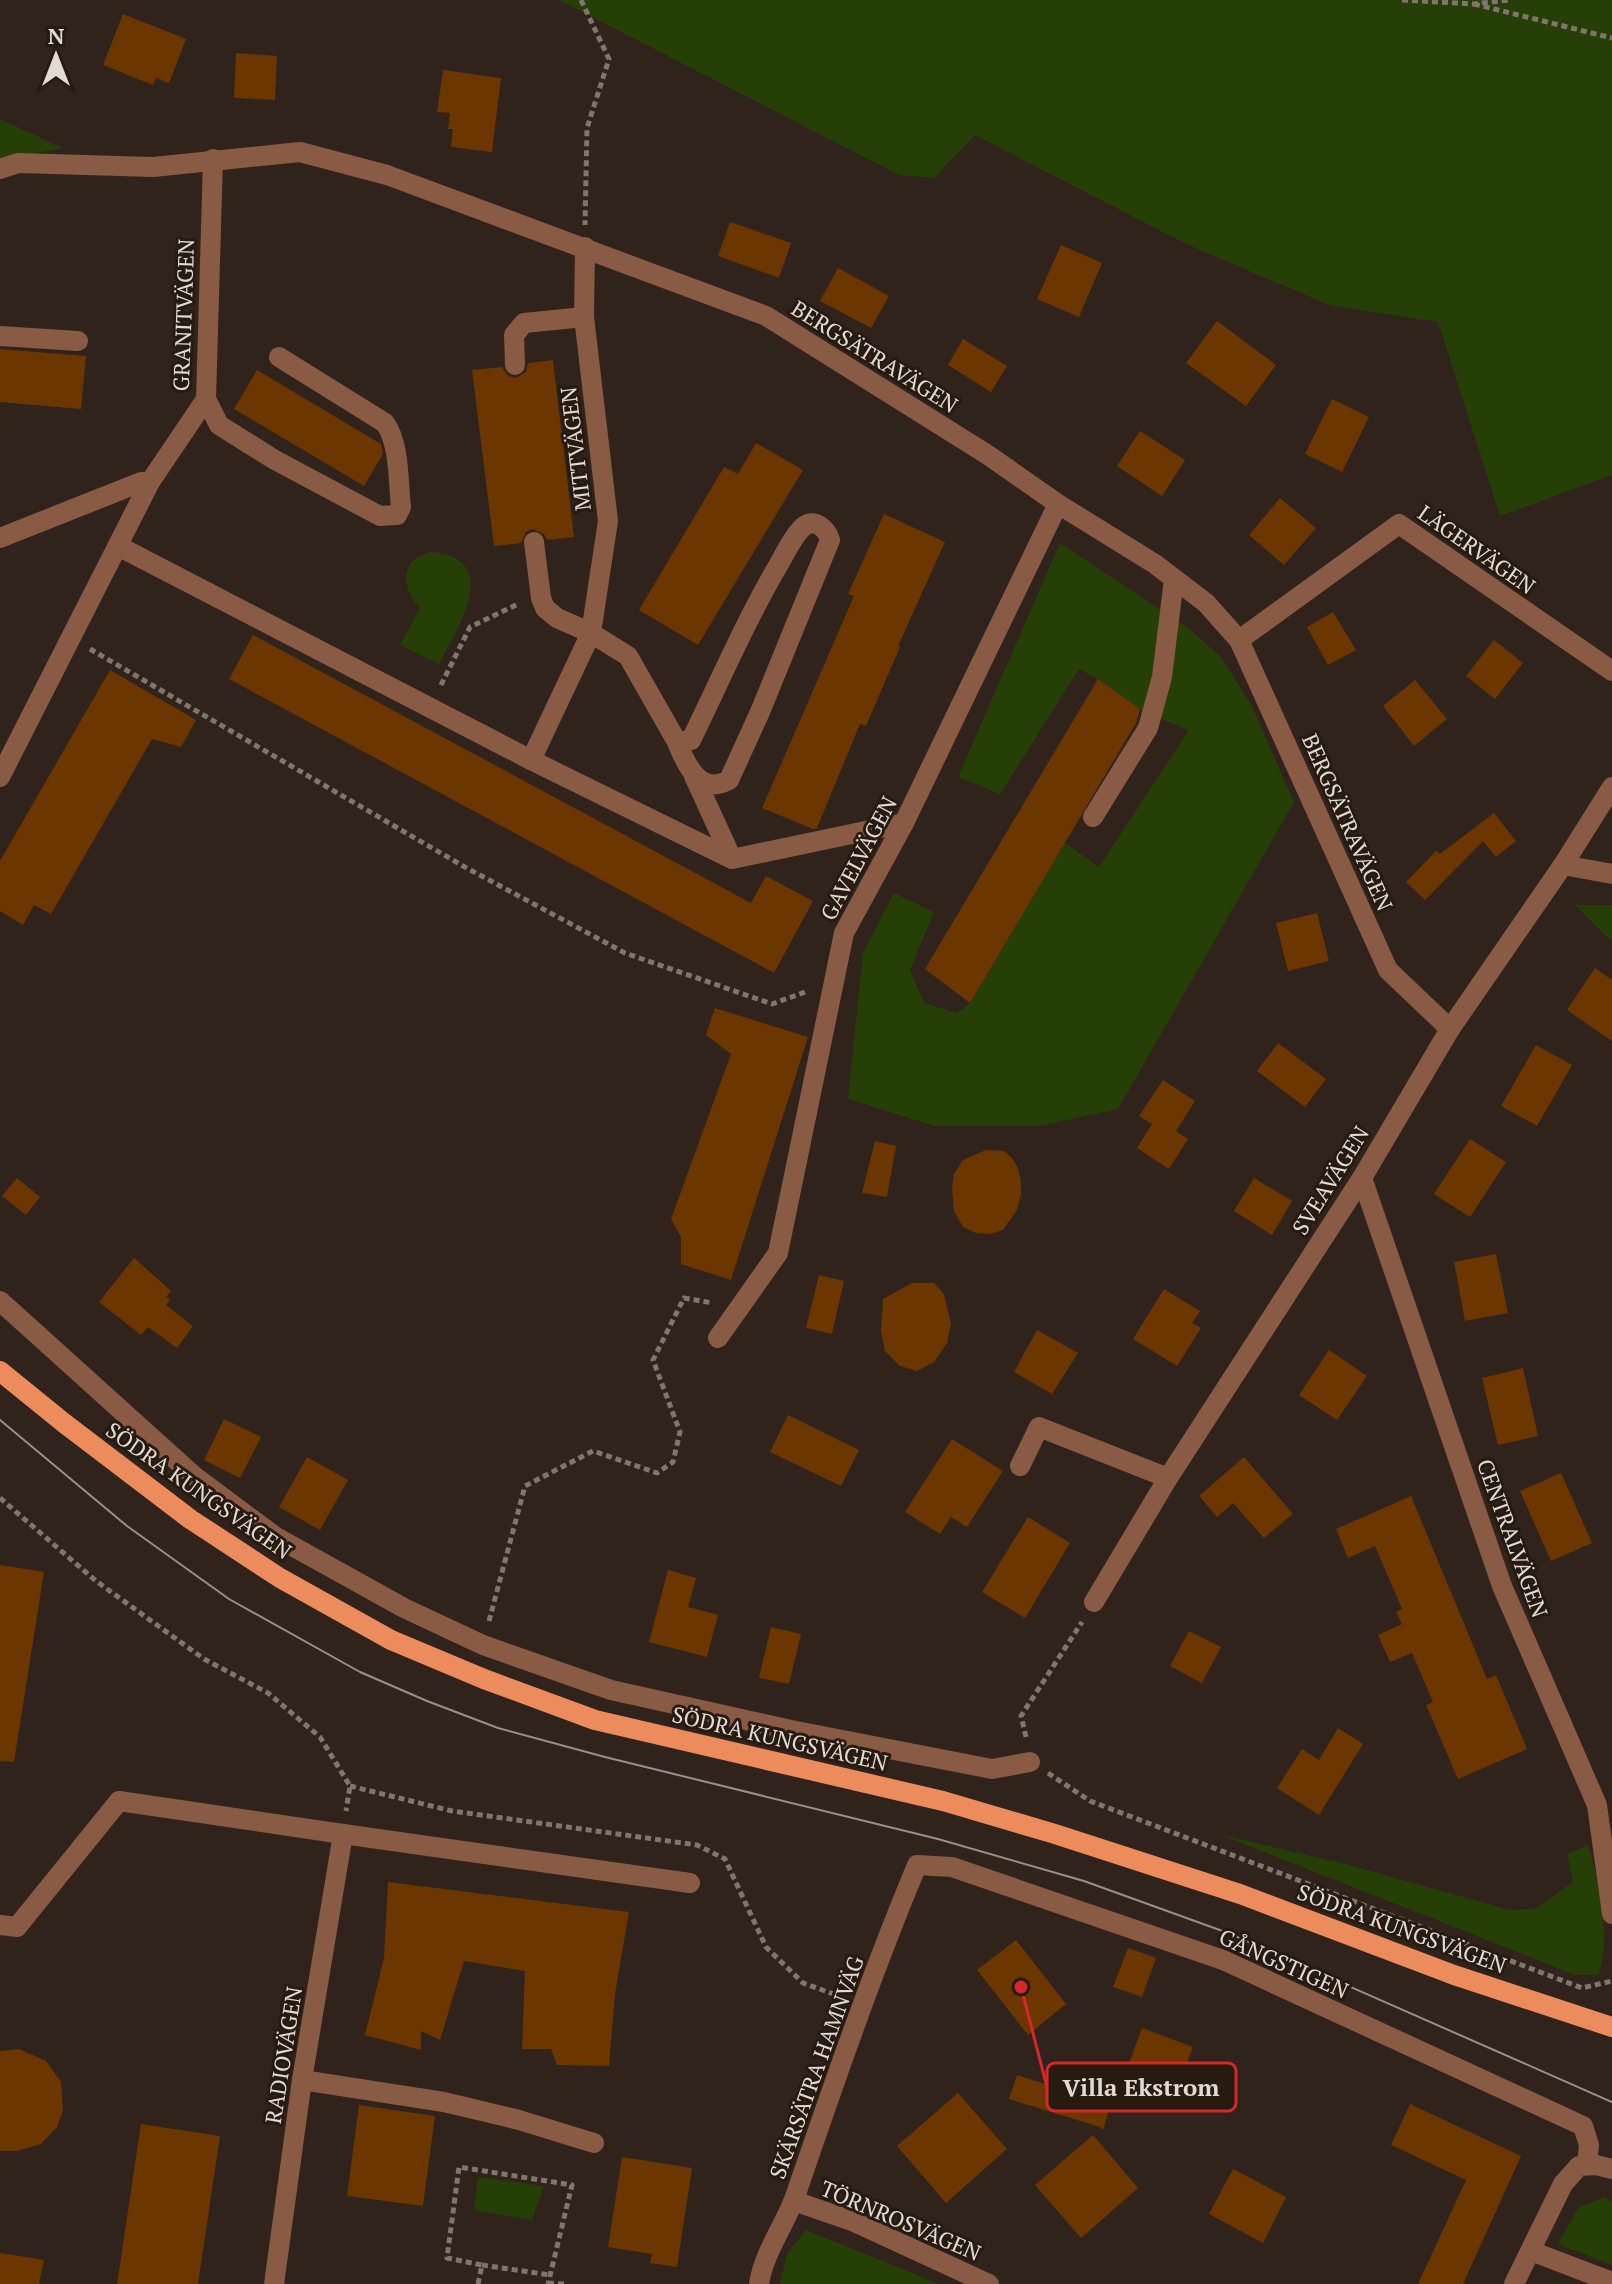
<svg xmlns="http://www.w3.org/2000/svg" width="1612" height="2284" viewBox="0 0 1612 2284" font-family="'PT Serif',serif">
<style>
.green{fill:#263f06}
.building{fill:#6c3601}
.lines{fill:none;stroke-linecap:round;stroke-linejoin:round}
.path{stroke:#81756e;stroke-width:5;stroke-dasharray:6 4;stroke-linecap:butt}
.minor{stroke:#895a44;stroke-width:20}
.major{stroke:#ec8b5c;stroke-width:20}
.tram{stroke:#9a8f88;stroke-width:2}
.labels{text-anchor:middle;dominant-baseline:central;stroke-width:6;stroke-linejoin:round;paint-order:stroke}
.street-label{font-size:22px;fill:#e3dad4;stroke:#261a11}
.leader{fill:none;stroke:#d62828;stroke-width:3}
.callout-dot{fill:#d62828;stroke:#261a11;stroke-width:3}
.callout{fill:#261a11;stroke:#d62828;stroke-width:3}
.callout-label{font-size:24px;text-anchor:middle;font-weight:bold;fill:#e3dad4}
</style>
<rect width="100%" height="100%" fill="#30231b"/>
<g class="green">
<path d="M559,0H1612V475L1500,516L1438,322L1329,305L1184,243L975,135L934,178L899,175Z"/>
<path d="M0,119L63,148L0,160Z"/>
<path d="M1060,543L1188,628L1220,656L1251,704L1294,802L1118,1109L1039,1126H935L848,1099L863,953L894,893L934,912L910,970L924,1003L957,1013L970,1003L1065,843L1099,867L1189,730L1144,712L1098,679L1079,669L1000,794L958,777Z"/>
<path d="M430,552C504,557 458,629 439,664L400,645L420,608C401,588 399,560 430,552Z"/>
<path d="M1575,905H1612V942Z"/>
<path d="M1219,1834L1349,1865L1510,1910L1535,1909L1573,1882L1567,1854L1588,1845C1599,1882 1612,1939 1598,1975H1575Z"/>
<path d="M478,2177L544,2186L532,2220L474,2210Z"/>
<path d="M1605,2197L1612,2201V2265L1558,2244L1579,2207Z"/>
<path d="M806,2230L924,2278L939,2284H780L787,2254Z"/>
</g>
<g class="building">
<path d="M123,14L186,39L169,83L156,78L153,85L103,65Z"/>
<path d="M236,53L277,56L275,100L234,98Z"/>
<path d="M443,70L501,78L492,152L451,147L453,129H448L450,113L437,112Z"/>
<path d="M730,222L791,243L779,278L718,256Z"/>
<path d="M1061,245L1102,263L1079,317L1037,299Z"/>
<path d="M838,268L889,296L871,328L820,301Z"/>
<path d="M1217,321L1276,365L1246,406L1186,363Z"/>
<path d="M963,339L1007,366L991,392L948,365Z"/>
<path d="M0,349L86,356L81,409L0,402Z"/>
<path d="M553,360L574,537L547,540L544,534L533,529L526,532L521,543L494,546L472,370L502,367L508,376L516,378L526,372L528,363Z"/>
<path d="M257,370L381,444L383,454L364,486L234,409Z"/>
<path d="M1332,399L1369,417L1342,472L1305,454Z"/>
<path d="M1140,431L1185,460L1162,496L1117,466Z"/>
<path d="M756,443L803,470L698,645L639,610L724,467L738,474Z"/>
<path d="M1280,498L1316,528L1284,565L1249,535Z"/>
<path d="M884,514L945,542L898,646L900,647L866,726L860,724L817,828L813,829L762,808L854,596L848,594Z"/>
<path d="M1333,612L1356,650L1328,665L1307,627Z"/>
<path d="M253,635L751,903L766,876L813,901L774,973L229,679Z"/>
<path d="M1494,640L1523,663L1495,699L1466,676Z"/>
<path d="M110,670L196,720L181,747L152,739L51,914L34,905L23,925L0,911V861Z"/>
<path d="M1098,679L1140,709L1136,723L970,1003L925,969Z"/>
<path d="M1415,680L1447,719L1414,746L1383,706Z"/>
<path d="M1494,813L1516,841L1496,857L1483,841L1425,900L1406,882L1436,851L1440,854Z"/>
<path d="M1317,913L1329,961L1288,971L1276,923Z"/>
<path d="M1595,968L1612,980V1041L1567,1010Z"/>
<path d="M715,1008L808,1037L731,1280L681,1264V1237L671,1219L731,1054L706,1035Z"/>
<path d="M1278,1043L1326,1079L1305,1107L1257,1071Z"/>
<path d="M1536,1045L1572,1065L1537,1126L1501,1106Z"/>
<path d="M1163,1080L1195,1101L1176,1131L1188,1139L1169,1169L1137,1148L1152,1124L1139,1116Z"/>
<path d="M1470,1139L1506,1162L1470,1217L1434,1194Z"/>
<path d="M875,1141L896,1146L887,1197L862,1193Z"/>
<path d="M986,1150L1004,1151L1012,1158L1018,1168L1021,1182V1194L1017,1210L1003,1230L991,1234L976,1233L963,1227L954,1211L952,1188L954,1174L963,1160Z"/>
<path d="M17,1178L40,1197L26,1215L2,1196Z"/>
<path d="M1254,1178L1292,1201L1272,1235L1234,1211Z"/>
<path d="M1496,1254L1508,1313L1465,1321L1454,1262Z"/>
<path d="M134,1258L171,1291L166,1297L170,1299L166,1305L193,1326L177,1348L148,1327L141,1335L99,1302Z"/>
<path d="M819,1275L844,1281L832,1334L806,1328Z"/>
<path d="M912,1283H934L944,1294L951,1323L947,1343L934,1362L917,1371L900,1366L885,1351L881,1331L883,1299Z"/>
<path d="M1164,1289L1200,1311L1192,1323L1201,1328L1177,1366L1133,1339Z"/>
<path d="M1037,1330L1078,1353L1052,1394L1014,1372Z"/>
<path d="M1329,1350L1367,1376L1337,1420L1299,1395Z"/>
<path d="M1523,1368L1538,1436L1498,1445L1482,1378Z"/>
<path d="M788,1415L859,1450L841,1486L770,1452Z"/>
<path d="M224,1419L261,1437L240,1478L204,1460Z"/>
<path d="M952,1439L1003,1471L967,1527L951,1517L940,1534L905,1512Z"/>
<path d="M307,1457L348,1480L320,1530L279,1507Z"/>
<path d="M1244,1457L1293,1514L1264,1538L1233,1503L1217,1517L1199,1496Z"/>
<path d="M1561,1473L1592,1543L1551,1561L1520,1491Z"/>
<path d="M1411,1496L1487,1679L1496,1675L1527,1749L1458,1779L1426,1705L1433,1702L1412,1653L1390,1662L1378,1635L1402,1624L1396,1612L1402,1609L1375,1546L1348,1558L1336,1529Z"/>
<path d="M1028,1517L1070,1543L1025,1618L982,1592Z"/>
<path d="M0,1565L44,1572L14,1762L0,1761Z"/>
<path d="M668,1570L696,1578L688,1607L718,1615L707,1657L649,1642Z"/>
<path d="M771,1627L801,1634L789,1684L759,1678Z"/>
<path d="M1189,1631L1221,1647L1202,1683L1170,1666Z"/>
<path d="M1338,1728L1363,1744L1319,1815L1277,1788L1302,1749L1319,1760Z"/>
<path d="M388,1882L629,1912L615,1994L609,2066L557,2065L551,2049H522L525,1971L464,1961L440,2040L421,2031V2050L365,2035L384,1958Z"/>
<path d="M1016,1940L1066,2004L1028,2035L977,1970Z"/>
<path d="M1128,1948L1156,1958L1142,1997L1113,1987Z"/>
<path d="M1142,2028L1193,2047L1172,2104L1121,2085Z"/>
<path d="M19,2049L46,2061L61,2082L63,2111L57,2127L41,2144L17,2151H0V2051Z"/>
<path d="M1058,2073L1115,2091L1103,2130L1100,2127L1009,2099L1017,2075L1073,2093Z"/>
<path d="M958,2093L1007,2149L946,2203L897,2146Z"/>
<path d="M1410,2104L1521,2156L1463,2284H1418L1466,2180L1391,2145Z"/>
<path d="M359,2105L435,2116L423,2206L347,2196Z"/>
<path d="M141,2124L220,2136L198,2284H117Z"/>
<path d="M1093,2135L1138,2188L1081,2238L1035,2185Z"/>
<path d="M622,2157L692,2168L677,2267L650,2263L652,2254L608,2247Z"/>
<path d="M1233,2169L1286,2197L1263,2243L1209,2214Z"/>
<path d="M0,2253L44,2260L39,2284H0Z"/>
</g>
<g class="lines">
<g class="path">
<path d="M581,0L609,59L587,128L585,225"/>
<path d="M1402,0L1474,4L1508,0"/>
<path d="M1474,4L1612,38"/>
<path d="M90,649L463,866L625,953L772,1004L808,991"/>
<path d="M441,685L470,627L518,604"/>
<path d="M0,1498L96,1581L204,1659L268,1693L320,1737L350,1786L346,1811"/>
<path d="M489,1621L525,1486L593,1451L657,1473L673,1462L680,1432L653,1360L684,1298L713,1303"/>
<path d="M1026,1737L1021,1716L1082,1622"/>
<path d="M1048,1773L1090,1801L1582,1988L1612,1981"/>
<path d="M350,1786L452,1811L697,1845L725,1859L766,1947L803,1983L839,1996"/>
<path d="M482,2265L550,2275"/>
<path d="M548,2283L564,2284"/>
<path d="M478,2284L482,2265L447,2258L459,2167L572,2185L548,2284"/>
</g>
<g class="minor">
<path d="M0,169L18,163L153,167L300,152L387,175L766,316L988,455L1058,504L1155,564L1206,603L1239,640L1388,970L1450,1029"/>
<path d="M585,247L584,317L608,521L591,633L531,760L732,859L904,823"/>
<path d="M0,336L78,341"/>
<path d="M515,365L514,335L524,323L584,317"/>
<path d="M206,399L219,425L275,460L380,516L397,515L401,507C398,482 400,444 385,423L279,357"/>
<path d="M0,538L141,482H150"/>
<path d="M534,542L541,598L545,608L557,618L591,633L628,656L677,742L691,740C720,681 746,620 779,564C786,552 793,536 803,527C814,517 827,529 830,540L760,712L729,780C700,796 686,765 677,742"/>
<path d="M118,546L531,760"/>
<path d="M1239,640L1399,524L1612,671"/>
<path d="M694,776L732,859"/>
<path d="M0,777L150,482L206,399L213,159"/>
<path d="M1093,817L1148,728L1162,677L1174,579"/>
<path d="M1563,865L1612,874"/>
<path d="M1362,1178L1502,1586L1597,1805L1612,1914"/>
<path d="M0,1301L194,1476L276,1537L404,1608L483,1645L611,1690L791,1730L992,1769L1030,1762"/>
<path d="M718,1338L778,1253L844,933L904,823L1058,504"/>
<path d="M1020,1466L1039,1427L1168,1478"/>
<path d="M1094,1602L1168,1478L1362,1178L1450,1029L1563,865L1612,787"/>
<path d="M343,1834L690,1883"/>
<path d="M0,1925L17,1927L119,1801L343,1834L302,2080L274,2284"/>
<path d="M302,2080L444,2102L519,2120L594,2143"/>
<path d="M794,2201L852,2221L989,2284"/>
<path d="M1531,2251L1612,2282"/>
<path d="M759,2284C764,2251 786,2224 796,2194C834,2083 872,1973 917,1865L952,1867L1223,1960L1583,2126L1589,2145L1587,2164"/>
<path d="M1514,2284L1563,2184L1579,2166L1596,2165L1612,2169"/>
</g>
<path class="major" d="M0,1371L64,1423L190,1519L280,1578L391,1640L484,1679L595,1720L943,1801L1055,1834L1240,1894L1454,1975L1612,2027"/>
<path class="tram" d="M0,1420L127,1526L229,1599L360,1672L427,1701L498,1728L605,1757L938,1839L1084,1881L1228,1933L1612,2102"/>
</g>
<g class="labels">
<g class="street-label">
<text transform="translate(183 315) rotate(-88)">GRANITVÄGEN</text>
<text transform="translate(875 356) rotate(32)">BERGSÄTRAVÄGEN</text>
<text transform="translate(575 449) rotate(-97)">MITTVÄGEN</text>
<text transform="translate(1477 549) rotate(35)">LÄGERVÄGEN</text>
<text transform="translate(1348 822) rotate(66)">BERGSÄTRAVÄGEN</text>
<text transform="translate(858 858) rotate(-62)">GAVELVÄGEN</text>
<text transform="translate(1330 1180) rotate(-58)">SVEAVÄGEN</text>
<text transform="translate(199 1490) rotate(35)">SÖDRA KUNGSVÄGEN</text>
<text transform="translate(1513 1538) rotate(70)">CENTRALVÄGEN</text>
<text transform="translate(780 1738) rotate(13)">SÖDRA KUNGSVÄGEN</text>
<text transform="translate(1402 1928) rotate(20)">SÖDRA KUNGSVÄGEN</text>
<text transform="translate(1284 1963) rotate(24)">GÅNGSTIGEN</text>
<text transform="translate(283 2055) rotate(-81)">RADIOVÄGEN</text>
<text transform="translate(816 2067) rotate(-70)">SKÄRSÄTRA HAMNVÄG</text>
<text transform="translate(901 2220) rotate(23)">TÖRNROSVÄGEN</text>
</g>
</g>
<path class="leader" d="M1021 1987L1047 2087"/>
<circle class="callout-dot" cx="1021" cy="1987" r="8"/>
<rect class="callout" x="1047" y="2063" width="189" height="48" rx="8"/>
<g class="callout-label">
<text x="1141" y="2096">Villa Ekstrom</text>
</g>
<g transform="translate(56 56)" stroke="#261a11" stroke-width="6" paint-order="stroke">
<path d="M0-6L14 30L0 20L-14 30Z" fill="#e3dad4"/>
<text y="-12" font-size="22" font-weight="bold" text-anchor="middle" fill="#e3dad4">N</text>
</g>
</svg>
